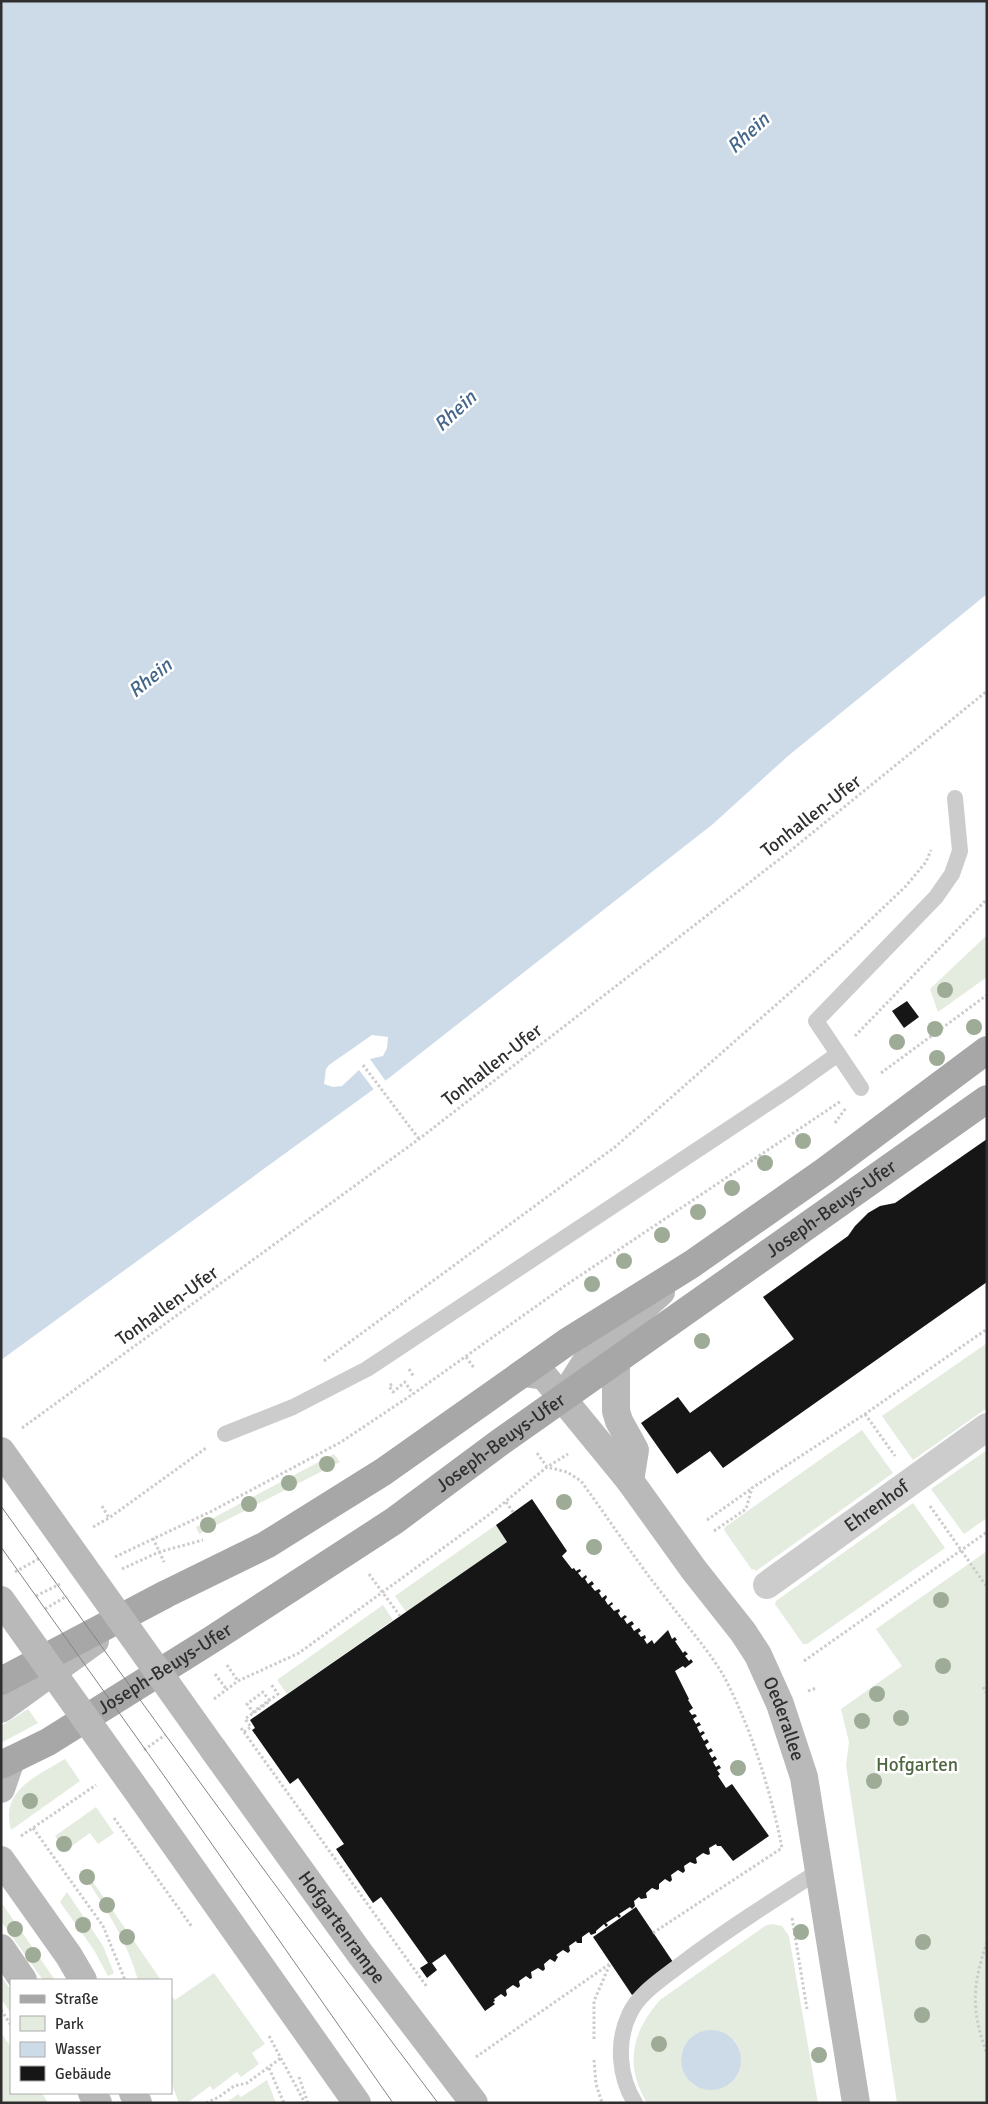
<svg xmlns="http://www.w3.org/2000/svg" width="988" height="2104" viewBox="0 0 988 2104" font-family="Signika,sans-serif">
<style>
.green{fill:#e4ebdf;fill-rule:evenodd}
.water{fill:#cddbe9}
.pier{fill:#fff}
.building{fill:#161616}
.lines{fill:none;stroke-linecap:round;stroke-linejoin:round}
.path{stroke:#ccc;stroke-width:3;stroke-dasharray:2.5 2.5;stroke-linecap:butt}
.lane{stroke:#ccc;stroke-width:16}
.street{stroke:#ccc;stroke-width:28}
.secondary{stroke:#b9b9b9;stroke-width:28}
.primary{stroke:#a7a7a7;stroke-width:28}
.tram{stroke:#848484;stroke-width:1}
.secondary-bridge{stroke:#b9b9b9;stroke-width:28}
.tree{fill:#9eab96}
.labels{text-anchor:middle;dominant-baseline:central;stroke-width:5;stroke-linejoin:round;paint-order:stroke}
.street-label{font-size:19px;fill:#2f2f2f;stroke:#fff}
.park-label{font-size:19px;fill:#4e6741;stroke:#fff}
.water-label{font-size:20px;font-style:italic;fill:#456789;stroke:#fff}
</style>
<rect width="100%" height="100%" fill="#fff"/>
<g class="green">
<path d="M987,935V977L938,1012L930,989Z"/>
<path d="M987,1343V1408L913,1460L882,1416Z"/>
<path d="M862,1430L893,1473L756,1571L754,1569L752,1570L724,1530L725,1527Z"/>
<path d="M987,1450V1518L964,1534L931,1489Z"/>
<path d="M334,1454L340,1462L199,1534L196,1527Z"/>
<path d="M913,1503L945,1548L807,1644H803L775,1604L776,1601Z"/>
<path d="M496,1525L507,1542L406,1612L395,1596Z"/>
<path d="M987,1551V2103H897L846,1765L849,1742L841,1709L902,1666L876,1629Z"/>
<path d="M383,1605L393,1620L287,1694L277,1680Z"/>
<path d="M28,1709L38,1723L1,1743V1726Z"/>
<path d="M65,1759L80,1781L11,1830C0,1790 37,1776 65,1759Z"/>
<path d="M96,1807L114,1833L98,1844L90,1833L65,1851L55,1836Z"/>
<path d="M86,1872L161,1980H138C127,1941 106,1908 83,1874Z"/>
<path d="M67,1892L103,1946L114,1973L108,1976L94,1950L60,1902Z"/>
<path d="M1,1902L55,1980H43L1,1921Z"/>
<path d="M772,1924L782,1926L789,1936L818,2103H647C624,2064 632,2032 660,2000L765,1926ZM734,2040L739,2049L741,2060L695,2086C683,2076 680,2066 682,2050Z"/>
<path d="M214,1973L265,2044L252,2053L259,2064L241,2077L237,2072L213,2090L210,2086L187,2103H179L171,2082V1995L175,2000Z"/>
<path d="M1,1976L11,1990V2013L1,1999Z"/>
<path d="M1,2033L11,2047V2093H42L48,2103H1Z"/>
<path d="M267,2080L276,2103H226L238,2094L241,2097Z"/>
</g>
<g class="water">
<path d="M1,1H987V594L788,756L713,824L389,1078L1,1360Z"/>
<circle cx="711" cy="2060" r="30"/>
</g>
<path class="pier" d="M372,1035L388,1037L387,1048L383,1056L370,1059L387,1083L375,1091L359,1070L342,1086L333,1087L324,1084L326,1069L329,1065Z"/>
<g class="building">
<path d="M907,1001L919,1017L904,1028L892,1011Z"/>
<path d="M987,1139V1282L723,1468L710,1451L677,1474L641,1423L678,1397L690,1413L794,1339L763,1297L848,1236L855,1226L868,1213L880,1206L895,1203Z"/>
<path d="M532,1499L567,1551L562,1556L572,1569L574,1568L576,1571L580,1569L581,1571L578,1573L582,1578L586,1575L587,1577L585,1579L588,1584L592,1581L594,1584L591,1586L595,1591L599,1589L601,1591L599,1593L602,1598L606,1595L607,1597L605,1600L608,1605L612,1602L613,1604L610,1606L614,1611L619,1609L620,1611L618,1613L621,1618L625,1615L627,1617L624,1619L627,1624L632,1621L634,1624L631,1626L634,1631L639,1628L641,1631L638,1633L641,1637L645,1635L646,1638L644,1639L647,1644L652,1640L654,1644L668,1630L672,1639L675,1637L677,1640L675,1641L683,1653L685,1651L688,1654L685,1656L689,1661L691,1659L693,1662L685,1668L683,1666L675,1671L689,1699L688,1700L693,1708L689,1711L692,1715L695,1714L697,1716L693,1719L696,1724L699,1722L701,1725L697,1727L700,1733L703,1731L705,1733L701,1736L704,1741L707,1739L709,1742L705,1745L708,1750L711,1748L713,1751L709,1753L712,1758L715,1756L717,1759L713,1762L716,1767L719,1765L721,1768L717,1770L720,1774L718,1776L726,1788L732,1784L769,1836L733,1861L721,1846H717L716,1844L709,1848L710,1854L708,1855L703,1853L696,1858L697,1863L695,1864L690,1862L684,1866L685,1871L683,1873L678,1870L671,1875L672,1880L670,1882L665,1879L659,1884V1889L657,1890L652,1888L646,1893L647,1898L641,1899L639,1897L634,1901L635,1906L632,1909L630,1907L619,1914L621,1916L619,1918L617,1916L606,1923L608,1925L606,1927L604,1924L596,1931V1933L591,1935L589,1932L582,1937V1943H577L576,1941L569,1946L570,1951L568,1953L563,1950L556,1955L558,1957L555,1962L550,1959L544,1964L545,1969L543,1971L538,1968L531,1972L532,1978L530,1979L526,1976L519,1981L520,1986L518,1988L513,1985L506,1990L507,1995L505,1997L501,1994L494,1999L495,2001L493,2002L495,2004L485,2011L445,1954L432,1963L437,1970L427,1978L420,1968L428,1963L381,1897L373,1903L336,1849L344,1844L298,1778L290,1784L252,1730L255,1728L250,1720L507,1542L496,1525Z"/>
<path d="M636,1907L675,1965L632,1995L593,1937Z"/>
</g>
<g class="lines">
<g class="path">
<path d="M855,1036L987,899"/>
<path d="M363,1065L419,1139"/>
<path d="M881,1073L987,995"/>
<path d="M835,1123L846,1108"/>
<path d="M466,1357L475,1369"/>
<path d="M324,1361L615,1147L845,944L905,887L926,862L931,850"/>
<path d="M409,1369L414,1377"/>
<path d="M392,1384L389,1386L393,1392L405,1382L413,1394"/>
<path d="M865,1414L895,1456"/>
<path d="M22,1428L419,1139L790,851L987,691"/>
<path d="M537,1453L547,1467L567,1472L581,1481C610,1521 637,1562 668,1601C686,1625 706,1647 722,1673C750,1724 771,1791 782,1848"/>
<path d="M506,1502L513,1512"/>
<path d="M102,1506L109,1518"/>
<path d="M930,1506L987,1587"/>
<path d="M707,1520L751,1489"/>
<path d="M93,1527L109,1518L206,1448"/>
<path d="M714,1531L746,1509L752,1488L865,1414L987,1329"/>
<path d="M153,1538L164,1562"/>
<path d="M115,1557L212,1511L341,1442L413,1394L566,1285L841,1101"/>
<path d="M122,1569L159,1552L203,1540"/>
<path d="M15,1572L40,1558"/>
<path d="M369,1574L400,1616"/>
<path d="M36,1596L60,1584"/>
<path d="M45,1609L67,1596"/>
<path d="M804,1661L987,1532"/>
<path d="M227,1665L238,1681"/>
<path d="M215,1674L227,1690"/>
<path d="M983,1687L987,1694"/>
<path d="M808,1691L816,1688"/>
<path d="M214,1699L238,1681L299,1653L494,1511L547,1467L568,1454"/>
<path d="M241,1728L427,1987"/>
<path d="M244,1732L251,1727L245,1719L270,1701L263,1692L247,1704L253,1712L278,1694L271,1684"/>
<path d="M144,1750L165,1735"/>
<path d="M114,1818L192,1927"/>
<path d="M33,1828L103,1926L125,1980"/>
<path d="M21,1836L96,1785"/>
<path d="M792,1918L807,2009"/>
<path d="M653,1933L782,1848"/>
<path d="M987,1942C972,1986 971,2010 987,2054"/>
<path d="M1,2010L11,2025"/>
<path d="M269,2036L305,2103"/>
<path d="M594,2039V2001L610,1964"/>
<path d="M476,2057L611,1963"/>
<path d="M594,2060L596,2084L602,2103"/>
<path d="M269,2068L284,2103"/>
<path d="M299,2077L308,2103"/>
<path d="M206,2103L219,2097L234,2086L247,2083L281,2058"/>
</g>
<g class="lane">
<path d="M861,1088L816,1021L936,897L952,874L960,851L955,798"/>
<path d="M225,1434L293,1407L367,1369L789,1089L838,1054"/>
<path d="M635,2103C619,2077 616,2043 629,2015C638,1994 662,1979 680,1965C725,1931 772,1901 819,1871"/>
</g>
<path class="street" id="s1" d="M767,1585L987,1427"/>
<g class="secondary">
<path d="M616,1360V1411L619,1421L635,1450L630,1481"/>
<path id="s2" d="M524,1373L544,1376L630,1481L694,1570L743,1632L758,1655L780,1704L804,1777L856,2103"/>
<path d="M563,1398L590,1355L661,1292"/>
<path d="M1,1709L95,1641"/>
<path id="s3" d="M213,1749L361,1955L474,2103"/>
<path d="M1,1789L11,1760"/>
<path d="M142,1798L357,2103"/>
<path d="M1,1860L69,1956L83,1980"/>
<path d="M1,1948L23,1980"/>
<path d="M92,2093L98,2103"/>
<path d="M133,2093L138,2103"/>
</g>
<g class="primary">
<path d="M1,1681L166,1594L266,1545L383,1472L567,1342L692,1264L825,1171L987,1050"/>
<path id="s4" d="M1,1765L48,1742L211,1640L394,1521L499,1443L987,1099"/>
</g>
<g class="tram">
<path d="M1,1506C144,1707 289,1906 438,2103"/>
<path d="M1,1547L167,1780L393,2103"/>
</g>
<g class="secondary-bridge">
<path d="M1,1451L213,1749"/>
<path d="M1,1600L142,1798"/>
</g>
</g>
<g class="tree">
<circle cx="945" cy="990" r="8"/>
<circle cx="974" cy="1027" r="8"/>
<circle cx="935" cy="1029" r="8"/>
<circle cx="897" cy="1042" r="8"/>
<circle cx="937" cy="1058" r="8"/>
<circle cx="803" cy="1141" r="8"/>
<circle cx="765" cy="1163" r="8"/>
<circle cx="732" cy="1188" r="8"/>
<circle cx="698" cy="1212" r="8"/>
<circle cx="662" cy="1235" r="8"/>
<circle cx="624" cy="1261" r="8"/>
<circle cx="592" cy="1284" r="8"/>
<circle cx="702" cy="1341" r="8"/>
<circle cx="327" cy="1464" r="8"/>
<circle cx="289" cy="1483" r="8"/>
<circle cx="564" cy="1502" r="8"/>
<circle cx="249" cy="1504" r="8"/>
<circle cx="208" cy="1525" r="8"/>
<circle cx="594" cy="1547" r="8"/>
<circle cx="941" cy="1600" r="8"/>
<circle cx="943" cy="1666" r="8"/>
<circle cx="877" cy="1694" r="8"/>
<circle cx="901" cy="1718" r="8"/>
<circle cx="862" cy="1721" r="8"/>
<circle cx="738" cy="1768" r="8"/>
<circle cx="874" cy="1781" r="8"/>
<circle cx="30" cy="1801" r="8"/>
<circle cx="64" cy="1844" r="8"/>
<circle cx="87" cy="1877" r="8"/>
<circle cx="107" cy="1905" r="8"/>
<circle cx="83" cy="1925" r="8"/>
<circle cx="15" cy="1929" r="8"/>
<circle cx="801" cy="1932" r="8"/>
<circle cx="127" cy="1937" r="8"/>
<circle cx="923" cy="1942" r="8"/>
<circle cx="33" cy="1955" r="8"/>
<circle cx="922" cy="2015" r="8"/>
<circle cx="659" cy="2044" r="8"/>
<circle cx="819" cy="2055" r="8"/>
</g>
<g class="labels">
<g class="street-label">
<text transform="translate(811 816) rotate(-38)">Tonhallen-Ufer</text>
<text transform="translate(492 1065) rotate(-38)">Tonhallen-Ufer</text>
<text stroke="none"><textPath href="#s4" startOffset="1000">Joseph-Beuys-Ufer</textPath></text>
<text transform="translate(167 1306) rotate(-36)">Tonhallen-Ufer</text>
<text stroke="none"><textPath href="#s4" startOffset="595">Joseph-Beuys-Ufer</textPath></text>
<text stroke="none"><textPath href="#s1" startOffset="135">Ehrenhof</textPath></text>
<text stroke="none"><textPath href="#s4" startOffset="190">Joseph-Beuys-Ufer</textPath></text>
<text stroke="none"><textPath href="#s2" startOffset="441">Oederallee</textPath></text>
<text stroke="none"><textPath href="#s3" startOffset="220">Hofgartenrampe</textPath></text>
</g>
<g class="park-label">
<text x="917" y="1765">Hofgarten</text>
</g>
<g class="water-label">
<text transform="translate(748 133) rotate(-43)">Rhein</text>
<text transform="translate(455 411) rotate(-43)">Rhein</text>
<text transform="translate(150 678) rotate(-39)">Rhein</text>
</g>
</g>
<rect width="988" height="2104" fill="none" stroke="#2f2f2f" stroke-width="5"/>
<rect x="10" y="1979" width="162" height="115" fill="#ffffff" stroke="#acacac"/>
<rect x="20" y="1995" width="25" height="8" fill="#a7a7a7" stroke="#acacac"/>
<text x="55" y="2004" font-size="15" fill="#2f2f2f">Straße</text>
<rect x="20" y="2016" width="25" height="15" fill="#e4ebdf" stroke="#acacac"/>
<text x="55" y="2029" font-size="15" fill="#2f2f2f">Park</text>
<rect x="20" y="2042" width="25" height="15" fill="#cddbe9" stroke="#acacac"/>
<text x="55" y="2054" font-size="15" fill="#2f2f2f">Wasser</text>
<rect x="20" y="2066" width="25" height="15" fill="#161616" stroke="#acacac"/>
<text x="55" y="2079" font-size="15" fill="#2f2f2f">Gebäude</text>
</svg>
